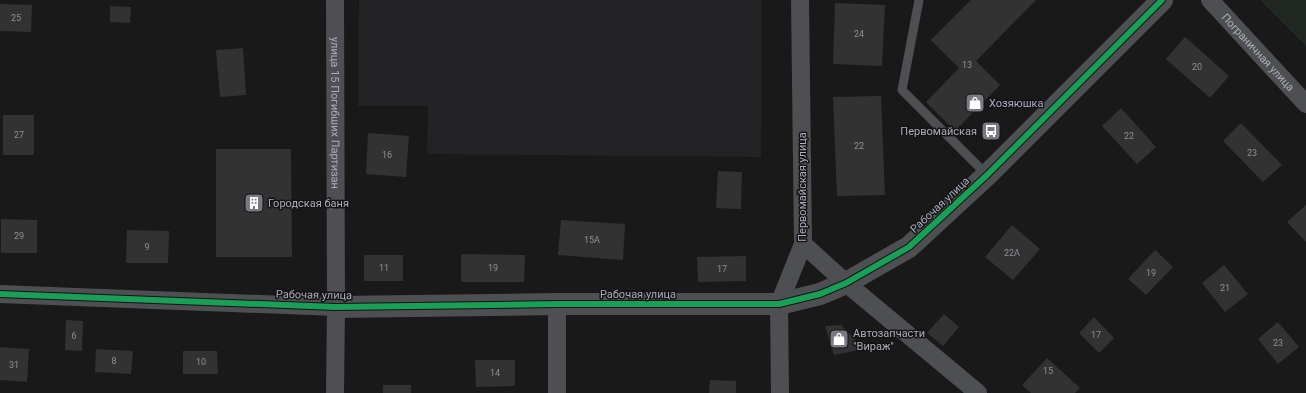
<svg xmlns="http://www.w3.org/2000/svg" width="1306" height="393" viewBox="0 0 1306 393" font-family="Roboto,sans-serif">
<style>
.built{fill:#232325}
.green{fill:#212823}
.building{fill:#323233}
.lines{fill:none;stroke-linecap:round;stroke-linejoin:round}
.service{stroke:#4e4f52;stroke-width:9}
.minor{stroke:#4e4f52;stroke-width:18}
.tertiary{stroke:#4e4f52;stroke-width:22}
.cycleway-casing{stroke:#131315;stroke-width:8}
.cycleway{stroke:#1a9f57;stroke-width:6}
.labels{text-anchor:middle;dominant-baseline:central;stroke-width:3;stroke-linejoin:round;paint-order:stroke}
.number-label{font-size:9px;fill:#8e9098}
.street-label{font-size:11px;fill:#acafb9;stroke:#131315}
.poi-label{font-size:11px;fill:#acafb9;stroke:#131315;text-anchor:start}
</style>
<rect width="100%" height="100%" fill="#191919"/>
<path class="built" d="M359,0H762L761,157L427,154L428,106H358Z"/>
<path class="green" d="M1260,0H1306V46Z"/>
<g class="building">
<path d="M971,0H1036L976,61L1000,85L955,131L926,102L959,68L931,40Z"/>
<path d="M835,3L885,5L882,66L833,64Z"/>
<path d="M0,4L32,5L31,32L0,31Z"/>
<path d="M110,6L131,7L130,23L110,22Z"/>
<path d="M1185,37L1229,76L1210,98L1166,59Z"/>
<path d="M243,48L246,95L220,97L216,50Z"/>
<path d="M881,96L885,195L837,196L833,97Z"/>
<path d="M1121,108L1156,147L1137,164L1102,126Z"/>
<rect x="3" y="115" width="31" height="40"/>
<path d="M1241,123L1282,165L1263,182L1223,141Z"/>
<path d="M368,133L409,136L406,177L366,174Z"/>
<path d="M216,149H291L292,257H216Z"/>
<path d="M718,171L742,172L741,209L716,208Z"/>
<path d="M1306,205V242L1287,222Z"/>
<path d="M1,219L37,220V253H1Z"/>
<path d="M561,220L625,224L623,260L558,255Z"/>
<path d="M1012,225L1040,249L1013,280L985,257Z"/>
<path d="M127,230L169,231L168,263H126Z"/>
<path d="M1155,250L1173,267L1146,295L1128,279Z"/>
<path d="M461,254L525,255L524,282H461Z"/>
<rect x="364" y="255" width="39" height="26"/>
<path d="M746,256V281L698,282L697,257Z"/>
<path d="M1224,265L1248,294L1225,312L1202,283Z"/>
<path d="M944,314L959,327L943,346L927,333Z"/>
<path d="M1094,317L1114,338L1099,353L1079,333Z"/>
<path d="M66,320L83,321L82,351L65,350Z"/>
<path d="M1278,322L1299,347L1278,364L1258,339Z"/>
<path d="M841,325L864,349L834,355L825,326Z"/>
<path d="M0,347L29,349L27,382L0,380Z"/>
<path d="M96,349L133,351L131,374L95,372Z"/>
<path d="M183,351H217L218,374H183Z"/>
<path d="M1047,358L1080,388L1075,393H1031L1022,385Z"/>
<path d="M475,360H515V386L476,387Z"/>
<path d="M710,380L736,381V393H709Z"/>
<rect x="383" y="385" width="28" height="8"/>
</g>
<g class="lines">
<path class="service" d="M919,0L902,90L987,175"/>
<g class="minor">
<path id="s1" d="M335,0L336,307L335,393"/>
<path id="s2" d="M1210,0L1306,104"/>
<path d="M803,244L846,283L978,393"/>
<path d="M0,294L336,307"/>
<path d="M557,304V393"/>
<path d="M780,393L779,304L803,244L800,0"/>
</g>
<path class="tertiary" d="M336,307L557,304H779L820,294L846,283L909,247L987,175L1162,0"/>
<g class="cycleway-casing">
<path id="cycleway" d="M0,294L336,307L557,304H779L820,294L846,283L909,247L987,175L1162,0"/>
</g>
<use href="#cycleway" class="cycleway"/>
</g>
<defs>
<g id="shop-square" transform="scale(1)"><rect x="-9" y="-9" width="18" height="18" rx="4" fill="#797a81" stroke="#131315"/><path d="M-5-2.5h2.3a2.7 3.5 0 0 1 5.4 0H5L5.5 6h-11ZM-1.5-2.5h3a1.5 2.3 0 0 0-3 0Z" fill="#fff"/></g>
<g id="bus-square" transform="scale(1)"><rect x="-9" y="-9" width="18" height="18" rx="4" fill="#797a81" stroke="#131315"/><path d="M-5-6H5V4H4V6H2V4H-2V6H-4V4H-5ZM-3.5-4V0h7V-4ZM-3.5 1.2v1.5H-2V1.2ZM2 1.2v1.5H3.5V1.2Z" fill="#fff"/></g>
<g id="building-square" transform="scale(1)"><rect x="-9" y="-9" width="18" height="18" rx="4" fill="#797a81" stroke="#131315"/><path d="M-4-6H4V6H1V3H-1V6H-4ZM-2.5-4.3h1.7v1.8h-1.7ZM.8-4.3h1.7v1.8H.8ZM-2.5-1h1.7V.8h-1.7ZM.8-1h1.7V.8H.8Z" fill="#fff"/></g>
</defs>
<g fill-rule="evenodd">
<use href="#shop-square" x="975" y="103"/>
<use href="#bus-square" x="991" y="131"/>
<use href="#building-square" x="254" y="203"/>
<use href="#shop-square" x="839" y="339"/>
</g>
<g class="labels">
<g class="number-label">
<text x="16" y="18">25</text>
<text x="859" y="34">24</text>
<text x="967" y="65">13</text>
<text x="1197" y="67">20</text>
<text x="19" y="135">27</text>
<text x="1129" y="136">22</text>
<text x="859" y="146">22</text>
<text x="1252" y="153">23</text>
<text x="387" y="155">16</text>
<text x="19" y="236">29</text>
<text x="592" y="240">15А</text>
<text x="147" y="247">9</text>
<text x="1012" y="253">22А</text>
<text x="384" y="268">11</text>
<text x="493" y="268">19</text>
<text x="722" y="269">17</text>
<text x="1151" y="273">19</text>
<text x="1225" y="288">21</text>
<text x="1096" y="335">17</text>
<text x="74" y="336">6</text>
<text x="1278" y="343">23</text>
<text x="114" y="361">8</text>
<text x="201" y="362">10</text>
<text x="14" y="365">31</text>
<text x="1048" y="371">15</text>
<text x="495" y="373">14</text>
</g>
<g class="street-label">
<text stroke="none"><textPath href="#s2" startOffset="71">Пограничная улица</textPath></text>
<text stroke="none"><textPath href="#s1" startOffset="113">улица 15 Погибших Партизан</textPath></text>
<text transform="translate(802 187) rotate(-90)">Первомайская улица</text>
<text transform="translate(940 205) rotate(-43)">Рабочая улица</text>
<text x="638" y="294">Рабочая улица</text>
<text transform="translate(314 295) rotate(1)">Рабочая улица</text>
</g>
<g class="poi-label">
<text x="989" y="103">Хозяюшка</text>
<text x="977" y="131" text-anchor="end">Первомайская</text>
<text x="268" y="203">Городская баня</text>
<text x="853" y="333">Автозапчасти<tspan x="853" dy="13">"Вираж"</tspan></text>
</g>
</g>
</svg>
